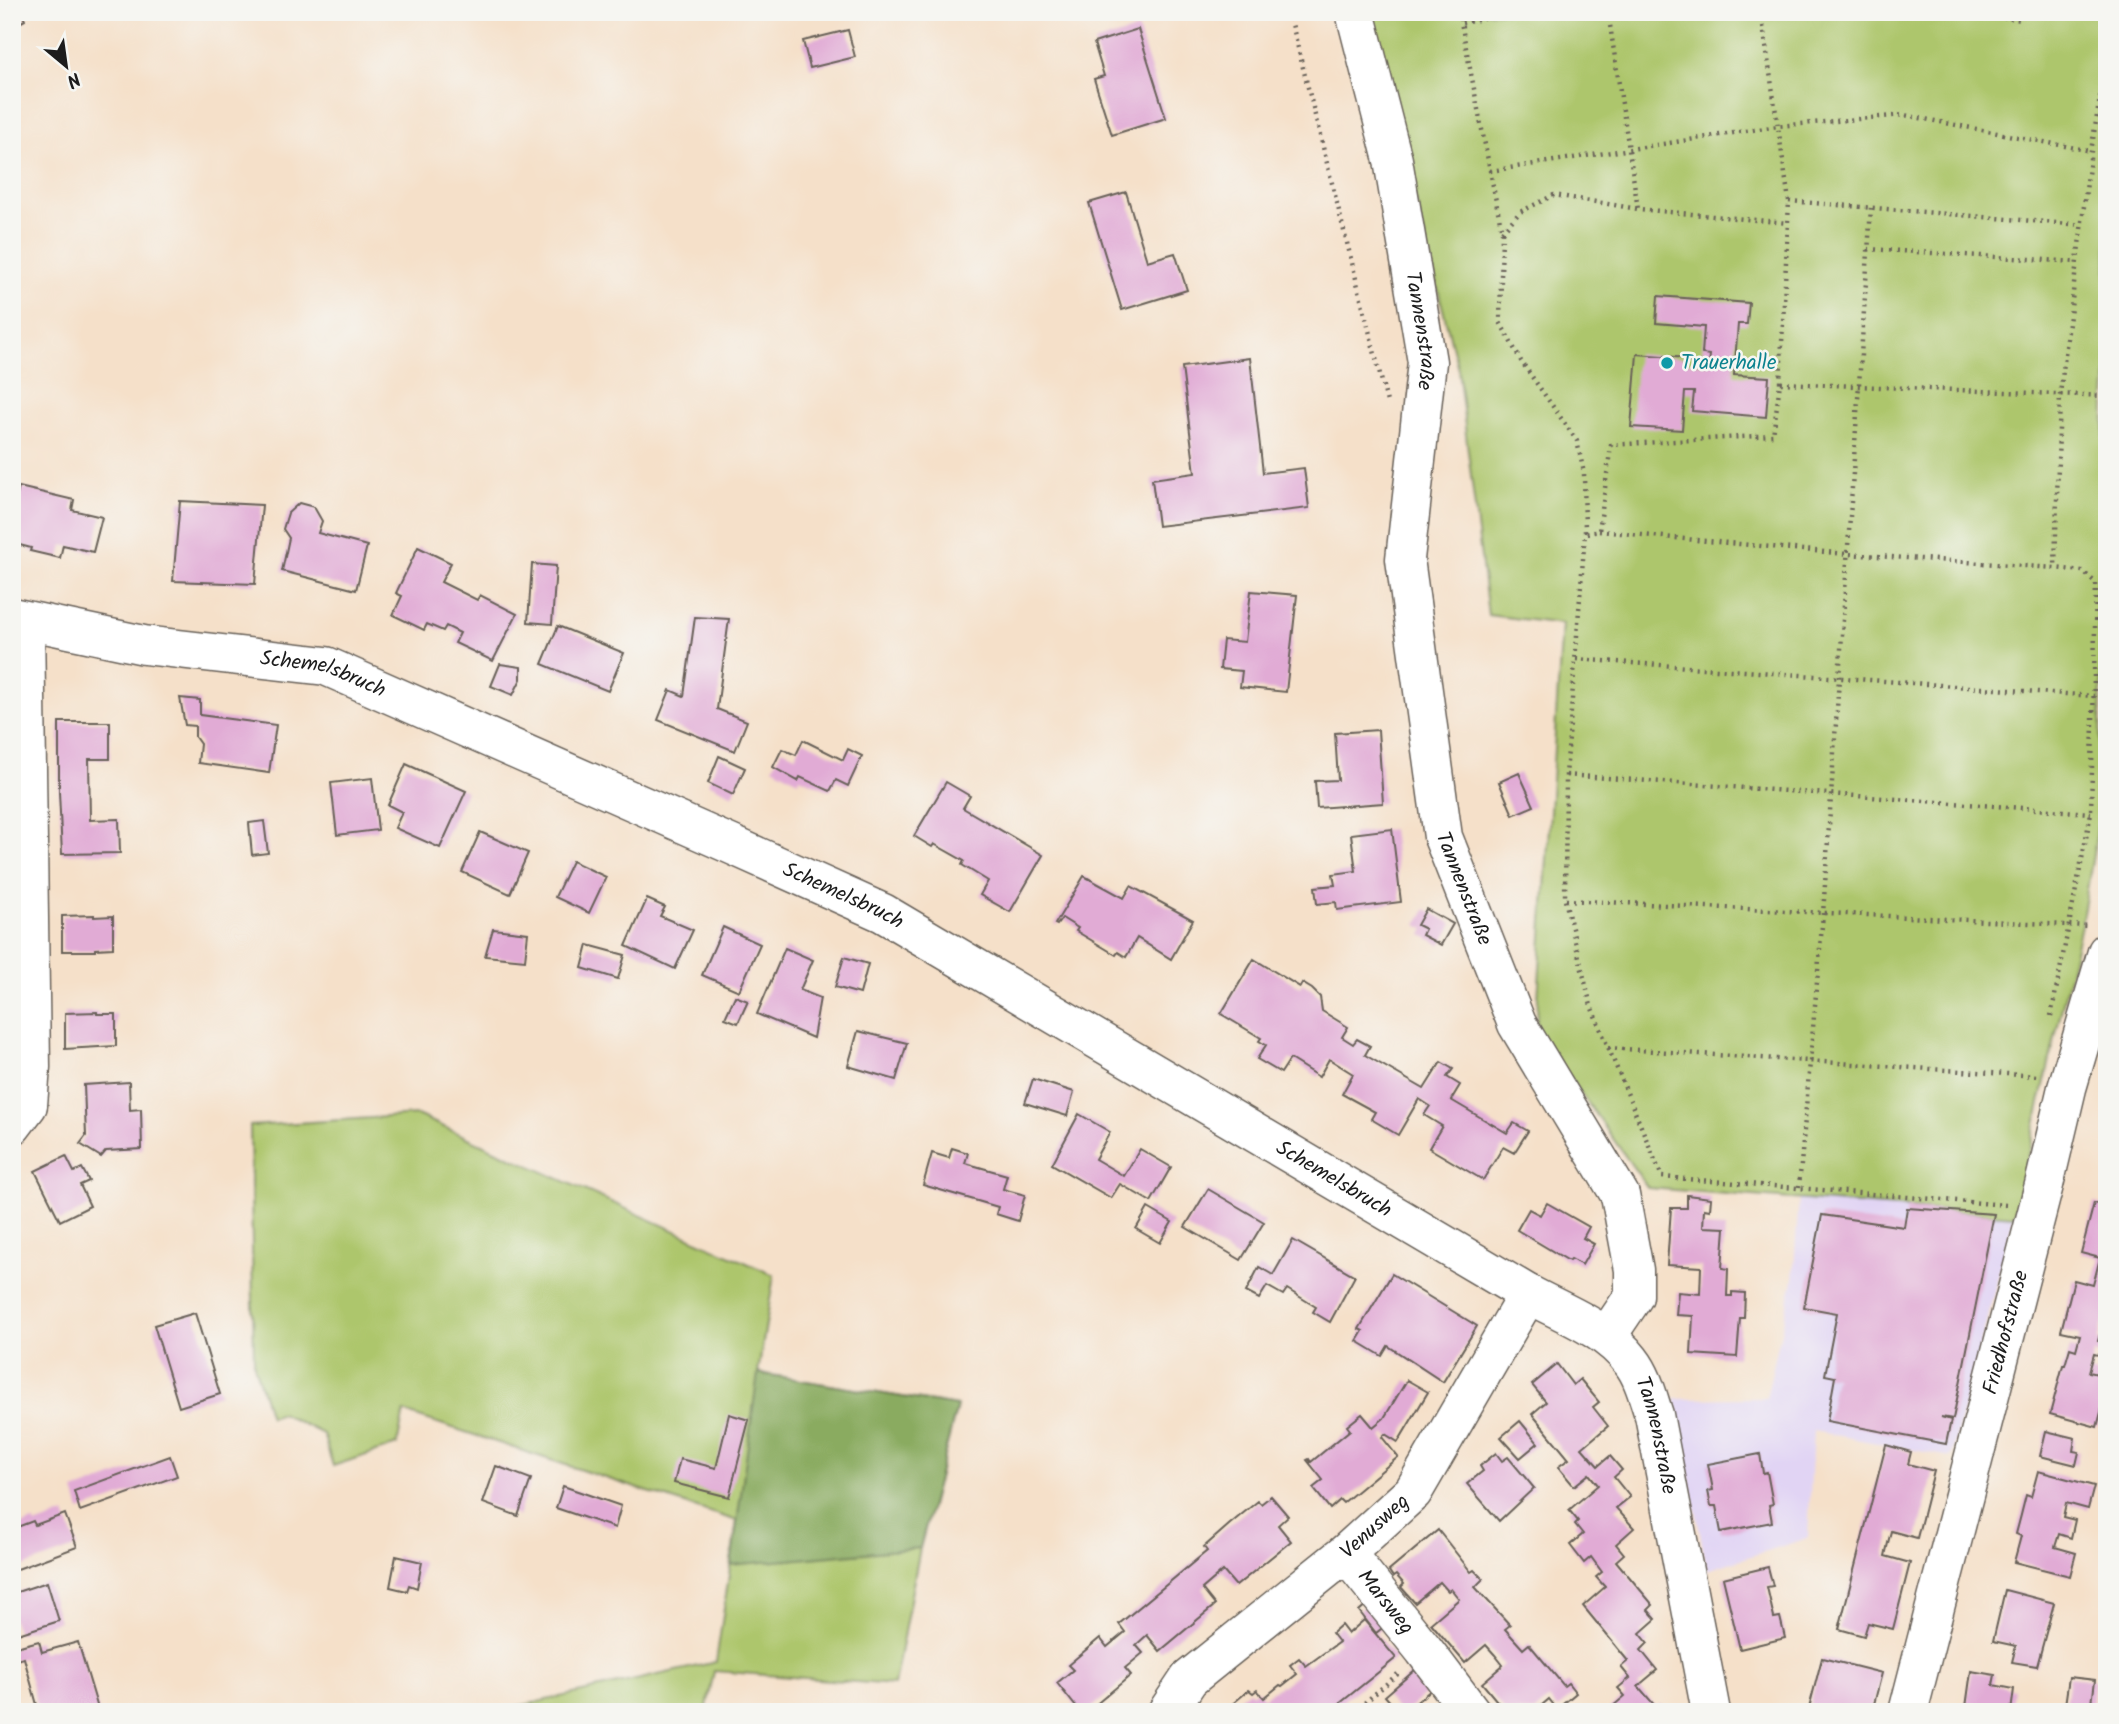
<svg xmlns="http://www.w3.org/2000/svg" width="2119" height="1724" viewBox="0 0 2119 1724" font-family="Kalam,sans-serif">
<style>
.built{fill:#e1d4f4}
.green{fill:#adc66c;stroke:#647144;stroke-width:2}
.forest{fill:#8aab60;stroke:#53643e;stroke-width:2}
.building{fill:#e1abd5}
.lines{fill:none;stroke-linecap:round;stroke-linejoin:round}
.minor-casing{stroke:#686159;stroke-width:41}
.path{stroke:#686159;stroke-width:4.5;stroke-dasharray:2 5;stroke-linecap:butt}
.minor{stroke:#fff;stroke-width:38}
.culture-dot{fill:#0f9aa8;stroke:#f6f6f2;stroke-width:2.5}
.labels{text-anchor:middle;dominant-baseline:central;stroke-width:5;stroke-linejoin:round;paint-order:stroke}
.street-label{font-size:21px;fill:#1c1c1c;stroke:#f6f6f2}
.culture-label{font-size:21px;fill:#0d838f;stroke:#f6f6f2;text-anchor:start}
</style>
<rect width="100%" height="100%" fill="#f6f6f2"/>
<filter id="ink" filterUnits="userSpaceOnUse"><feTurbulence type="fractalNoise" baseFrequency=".0143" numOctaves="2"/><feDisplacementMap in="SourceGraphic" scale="14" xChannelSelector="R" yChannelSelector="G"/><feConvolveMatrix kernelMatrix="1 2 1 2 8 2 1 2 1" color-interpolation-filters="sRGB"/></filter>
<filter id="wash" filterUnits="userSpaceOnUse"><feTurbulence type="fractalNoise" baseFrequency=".00686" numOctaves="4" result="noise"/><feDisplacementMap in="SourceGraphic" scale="28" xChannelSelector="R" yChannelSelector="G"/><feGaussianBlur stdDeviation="1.57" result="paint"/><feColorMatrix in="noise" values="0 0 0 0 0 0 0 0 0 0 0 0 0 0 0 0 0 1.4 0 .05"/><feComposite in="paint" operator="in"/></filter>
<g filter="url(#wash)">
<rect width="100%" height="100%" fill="#f5e0c9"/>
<path class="built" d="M1799,1199L2014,1216L1951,1457L1813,1431L1808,1538L1707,1570L1675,1399L1766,1398L1793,1280Z"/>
<g class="green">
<path d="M1368,12H2107V371L2105,396L2099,820L2081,925L2014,1216L1648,1188L1536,1030L1562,624L1488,615L1458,369Z"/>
<path d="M417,1115L774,1275L758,1373L957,1406L920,1548L894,1685L714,1671L706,1712H493L716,1662L737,1521L404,1412L397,1445L333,1466L323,1434L281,1413L270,1417L254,1365L250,1126Z"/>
</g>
<path class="forest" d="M758,1373L957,1406L920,1548L731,1565Z"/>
<g id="blocks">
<g class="building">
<path d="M12,12H21L25,20L12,27Z"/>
<path d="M1138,29L1166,118L1112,135L1094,79L1104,76L1094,43Z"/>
<path d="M848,30L855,57L810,68L803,41Z"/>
<path d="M1126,192L1147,261L1175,253L1187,290L1122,310L1089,203Z"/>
<path d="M1658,296L1749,303L1747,324H1738L1734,375L1769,377L1766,417L1692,411L1694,392H1685L1682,430L1631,427L1637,354L1687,358L1686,362L1709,364L1710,355L1702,354L1704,327L1656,323Z"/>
<path d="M1250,358L1263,473L1304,468L1309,508L1158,526L1152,479L1195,473L1182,367Z"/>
<path d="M19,487L74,500L72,510L102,517L93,552L63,545L60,558L30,551L31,548L12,543V516Z"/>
<path d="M180,501L262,505L255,584L173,581Z"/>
<path d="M299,503L314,507L322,521L318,533L367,546L356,590L282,571L289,538L283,529L288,513Z"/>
<path d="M418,547L451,563L441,582L477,600L480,595L517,614L493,661L455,643L460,633L446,626L443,631L427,624L424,630L393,615L402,596L396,593Z"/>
<path d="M532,564L556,566L552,624L528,622Z"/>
<path d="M1251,591L1297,595L1286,692L1240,687L1242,671L1220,669L1223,640L1245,642Z"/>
<path d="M695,617L729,619L717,709L747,721L735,751L658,720L670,690L684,696Z"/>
<path d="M558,626L624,653L608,691L542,664Z"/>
<path d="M500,664L521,667V679L513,695L491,686Z"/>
<path d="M180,698L200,700V715L276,725L269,773L198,763L200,744L195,737V726L185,725Z"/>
<path d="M59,722H110V759H89L90,820L119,819L120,853L62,854L59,792Z"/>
<path d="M1378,730L1383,803L1317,808L1315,781L1338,780L1335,733Z"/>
<path d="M803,740L843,760L848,749L862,756L848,786L836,780L830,791L800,777L798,781L773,767L782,749L796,755Z"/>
<path d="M719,756L745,768L733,795L708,783Z"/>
<path d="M406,764L466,791L440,848L395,828L402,812L388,805Z"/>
<path d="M1519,773L1534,806L1513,815L1499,782Z"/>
<path d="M372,778L378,830L337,835L331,783Z"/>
<path d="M946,782L970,796L963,808L1043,855L1010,912L980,895L988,881L962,865L964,861L934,844L932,847L914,836Z"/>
<path d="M264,821L268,853L252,855L249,823Z"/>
<path d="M1392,829L1401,902L1337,910L1336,902L1317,904L1315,887L1335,885L1333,874L1356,871L1351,834Z"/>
<path d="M480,832L528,853L510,894L462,872Z"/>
<path d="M572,861L606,877L589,913L555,897Z"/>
<path d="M1084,876L1124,898L1131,886L1193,920L1171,959L1137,938L1126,957L1118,952L1116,955L1076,931L1078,928L1062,918L1057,925L1055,924Z"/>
<path d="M647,899L665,907L660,916L693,930L675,969L626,946Z"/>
<path d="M1426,909L1453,924L1441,945L1422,935L1425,929L1417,925Z"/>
<path d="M94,915V917L113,916V948L95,949V951H62V916Z"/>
<path d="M723,927L760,944L739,991L702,975Z"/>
<path d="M493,929L528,933L525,960L485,956Z"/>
<path d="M588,945L625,955L618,979L582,968Z"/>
<path d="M785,948L813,960L800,990L820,998L813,1038L757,1014Z"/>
<path d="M844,957L868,964L860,994L835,987Z"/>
<path d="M1254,959L1300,987L1302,983L1312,989L1320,997L1322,1011L1348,1027L1342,1037L1353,1044L1357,1039L1370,1046L1365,1055L1424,1089L1441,1062L1453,1069L1447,1077L1460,1085L1451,1100L1507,1133L1514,1123L1528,1131L1514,1153L1503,1147L1483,1180L1429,1148L1442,1126L1424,1115L1430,1106L1419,1099L1398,1135L1371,1119L1375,1112L1342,1094L1353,1074L1329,1059L1319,1077L1290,1059L1281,1073L1257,1059L1266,1045L1259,1041L1261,1038L1221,1014Z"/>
<path d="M735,996L748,1001L738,1023L725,1018Z"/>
<path d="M97,1012V1014H116V1046L65,1049V1013Z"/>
<path d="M858,1031L907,1043L896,1080L848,1066Z"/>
<path d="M1033,1079L1074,1092L1067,1116L1025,1103Z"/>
<path d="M129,1082L130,1110L141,1109L142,1149L106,1151L101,1157L80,1144L86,1136L84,1085Z"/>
<path d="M1079,1114L1110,1132L1095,1159L1124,1176L1140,1149L1171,1167L1151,1202L1120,1184L1111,1198L1052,1164Z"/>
<path d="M952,1148L968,1153L965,1163L1007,1175L1003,1189L1025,1195L1018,1221L996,1214L998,1207L923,1185L932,1153L949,1158Z"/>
<path d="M66,1156L74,1172L82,1168L89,1181L80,1185L90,1206L60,1221L35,1171Z"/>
<path d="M1208,1189L1264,1222L1241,1260L1185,1227Z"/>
<path d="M1687,1195L1711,1198L1710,1210L1704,1209L1703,1227L1725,1228L1722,1268L1728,1269L1727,1296H1732V1292L1745,1293L1744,1318H1740L1737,1357L1691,1354L1693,1316L1676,1315L1678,1292L1700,1294L1701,1267L1667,1265L1671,1208H1687Z"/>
<path d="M1547,1203L1589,1227L1583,1238L1594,1244L1582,1265L1571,1259L1569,1261L1517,1230L1529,1209L1540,1215Z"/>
<path d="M2094,1203L2107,1206V1309L2098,1341L2105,1343L2102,1356L2094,1354L2089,1372L2107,1376V1390L2097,1427L2050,1414L2063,1365H2065L2070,1348L2076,1350L2080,1335L2061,1331L2074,1280L2093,1285L2100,1258L2081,1253Z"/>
<path d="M1148,1208L1172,1222L1160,1243L1136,1229Z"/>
<path d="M1907,1208L1994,1214L1953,1419L1941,1417L1951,1420L1946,1444L1827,1421L1835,1377L1825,1375L1837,1313L1804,1307L1822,1215L1904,1227Z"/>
<path d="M1293,1240L1355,1276L1330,1322L1313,1312L1316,1307L1287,1289L1283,1295L1267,1286L1259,1299L1246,1292L1259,1267L1273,1275Z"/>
<path d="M1392,1274L1477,1326L1443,1382L1388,1346L1382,1356L1357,1341L1363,1331L1359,1329Z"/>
<path d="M195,1313L220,1394L179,1407L154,1325Z"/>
<path d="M1557,1364L1573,1385L1580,1379L1589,1390L1599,1402L1593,1407L1608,1426L1582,1448L1598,1466L1610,1456L1622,1470L1614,1477L1630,1497L1616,1508L1634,1528L1616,1544L1624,1554L1616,1561L1653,1605L1648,1610L1656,1619L1640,1633L1648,1643L1641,1650L1657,1670L1638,1686L1656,1707L1661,1704L1667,1712H1606L1625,1696L1618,1688L1630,1678L1621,1667L1628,1661L1583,1606L1605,1587L1596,1577L1602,1572L1591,1557L1584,1563L1570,1545L1583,1534L1575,1524L1578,1521L1569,1510L1598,1485L1589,1474L1574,1486L1558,1467L1569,1459L1532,1414L1546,1402L1532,1385Z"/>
<path d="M1407,1380L1428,1392L1398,1442L1385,1434L1382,1437L1398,1457L1343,1503L1340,1500L1330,1509L1313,1488L1323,1480L1307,1460L1309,1459L1311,1462L1350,1430L1347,1426L1362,1414L1373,1427L1384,1418Z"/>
<path d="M729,1414L749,1420L729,1497L674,1483L680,1459L716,1468Z"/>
<path d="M1520,1421L1538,1443L1520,1458L1501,1437Z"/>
<path d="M2046,1431L2075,1438L2073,1451L2079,1452L2076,1465L2040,1456Z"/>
<path d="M1886,1445L1911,1452L1908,1464L1934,1471L1917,1538L1891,1531L1888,1543L1885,1556L1910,1563L1893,1629L1868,1623L1864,1636L1839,1629Z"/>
<path d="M1496,1453L1502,1461L1508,1457L1534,1488L1499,1521L1467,1484L1483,1471L1480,1466Z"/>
<path d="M1760,1454L1763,1473L1767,1472L1773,1504L1769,1505L1772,1522L1721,1532L1716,1506H1711L1708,1491L1713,1490L1708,1464Z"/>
<path d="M170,1456L177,1476L80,1511L74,1491Z"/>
<path d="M496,1466L531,1479L518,1516L483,1503Z"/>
<path d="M2038,1471L2094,1486L2088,1509L2066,1503L2063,1517L2075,1520L2071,1538L2059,1534L2055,1547L2076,1553L2070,1576L2014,1562L2021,1536L2016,1534L2021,1515L2026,1495L2031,1497Z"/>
<path d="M563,1486L621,1506L615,1528L556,1508Z"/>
<path d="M1271,1496L1288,1516L1278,1525L1291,1541L1236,1586L1223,1571L1202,1589L1215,1605L1160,1651L1147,1635L1136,1645L1143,1653L1125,1668L1131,1675L1087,1712H1080L1057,1683L1073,1670L1068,1665L1100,1638L1107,1647L1125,1632L1119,1624L1207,1551L1204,1547L1230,1524L1258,1501L1261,1504Z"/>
<path d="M65,1514L77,1547L12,1571V1529L33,1521L35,1525Z"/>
<path d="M1438,1530L1471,1572L1474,1570L1483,1579L1475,1587L1510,1625L1505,1629L1523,1649L1529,1644L1564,1686L1568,1683L1576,1693L1557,1709L1549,1699L1534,1712H1506L1482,1683L1503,1665L1495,1655L1486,1645L1465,1663L1431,1623L1459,1599L1451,1589L1448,1591L1440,1582L1415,1603L1401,1587L1404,1584L1396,1575L1393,1577L1389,1571Z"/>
<path d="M396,1556L422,1562L417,1588L409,1585L407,1591L390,1587Z"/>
<path d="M1768,1567L1773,1586L1767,1587L1774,1618L1780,1617L1785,1638L1740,1649L1723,1578Z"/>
<path d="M12,1579L17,1592L47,1582L59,1621L18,1634L12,1617Z"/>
<path d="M2005,1590L2054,1603L2037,1666L2012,1662L2016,1646L1993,1641Z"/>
<path d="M1368,1603L1386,1625L1376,1633L1359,1611Z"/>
<path d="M1364,1620L1396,1658L1329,1712H1237L1231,1705L1249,1690L1253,1693L1257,1690L1264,1698L1280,1685L1282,1686L1297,1674L1290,1665L1299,1658L1306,1666L1339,1642L1332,1633L1341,1625L1348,1634Z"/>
<path d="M39,1641L42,1652L78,1642L99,1712H39L24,1658L12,1661V1648Z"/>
<path d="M1822,1658L1882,1673L1872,1712H1808Z"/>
<path d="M1415,1670L1432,1689L1405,1712H1399L1385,1696Z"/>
<path d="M1971,1671L1995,1675L1993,1685L2014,1689L2011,1712H1979V1709L1966,1707Z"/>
<path d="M2069,1677L2095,1680L2091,1712H2064Z"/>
</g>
</g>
</g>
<g filter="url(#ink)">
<use href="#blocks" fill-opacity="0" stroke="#686159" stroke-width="2"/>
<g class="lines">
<g class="minor-casing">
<g id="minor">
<path id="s1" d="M1355,12L1393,160L1427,362L1405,559L1443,837L1517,1024L1620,1195L1634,1270V1296L1607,1336"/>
<path id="s2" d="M12,617L144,645L326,666L732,845L883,913L1528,1294C1563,1313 1606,1328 1631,1361C1643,1376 1648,1397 1654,1415L1711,1712"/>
<path d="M12,1126L28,1105L31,1067L25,621"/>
<path id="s3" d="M1346,1553L1424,1650L1471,1712"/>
<path id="s4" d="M1167,1712L1189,1679L1346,1553L1413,1492L1528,1294"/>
<path id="s5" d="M1908,1712L2044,1185L2067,1088L2107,952"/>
</g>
</g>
<g class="path">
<path d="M1289,12L1387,402"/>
<path d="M1459,12L1502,232L1500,322L1521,361L1577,441L1584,473L1585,534"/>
<path d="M1608,12L1638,209"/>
<path d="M1761,12L1789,201L1780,383"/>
<path d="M1993,12V16L2021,20L2022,12"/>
<path d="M2094,12L2107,14"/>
<path d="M1462,23L1519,12"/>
<path d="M1490,171L1778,126L1904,115L2091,151"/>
<path d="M1789,201L2082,225"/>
<path d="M1502,232L1520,212L1554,195L1638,209L1788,223"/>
<path d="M1868,249L2077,262"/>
<path d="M1599,531L1847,554L2055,568L2060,394L2091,151L2107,56"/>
<path d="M1576,659L2094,696"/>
<path d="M1566,775L2091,813"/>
<path d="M1566,900L2088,926"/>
<path d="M2051,1016L2091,813L2096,583L2082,571L2055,568"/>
<path d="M1608,1048L2038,1076"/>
<path d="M1799,1187L1823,914L1871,208"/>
<path d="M2006,1205L1662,1177L1591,1006L1565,900L1566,775L1585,534L1599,531L1611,445L1773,435L1780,383L2107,396"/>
<path d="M1354,1712L1400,1672"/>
</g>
<use href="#minor" class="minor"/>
</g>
</g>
<circle class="culture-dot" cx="1667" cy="363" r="7"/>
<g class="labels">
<g class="street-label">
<text stroke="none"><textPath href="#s1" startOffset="326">Tannenstraße</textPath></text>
<text stroke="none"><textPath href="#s2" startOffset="317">Schemelsbruch</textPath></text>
<text stroke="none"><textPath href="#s1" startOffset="892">Tannenstraße</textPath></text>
<text stroke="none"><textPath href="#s2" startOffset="884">Schemelsbruch</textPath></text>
<text stroke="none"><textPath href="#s2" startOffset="1451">Schemelsbruch</textPath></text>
<text stroke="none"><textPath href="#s5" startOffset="392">Friedhofstraße</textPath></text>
<text stroke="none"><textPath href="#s2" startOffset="1880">Tannenstraße</textPath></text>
<text stroke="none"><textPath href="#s4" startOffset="280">Venusweg</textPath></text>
<text stroke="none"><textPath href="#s3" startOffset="63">Marsweg</textPath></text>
</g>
<g class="culture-label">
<text x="1681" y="363">Trauerhalle</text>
</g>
</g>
<rect width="2119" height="1724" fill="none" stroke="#f6f6f2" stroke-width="42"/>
<g transform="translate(66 66) rotate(151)" stroke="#f6f6f2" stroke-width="5" paint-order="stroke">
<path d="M0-5L12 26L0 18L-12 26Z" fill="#1c1c1c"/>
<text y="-10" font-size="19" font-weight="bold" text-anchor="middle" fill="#1c1c1c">N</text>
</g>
</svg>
